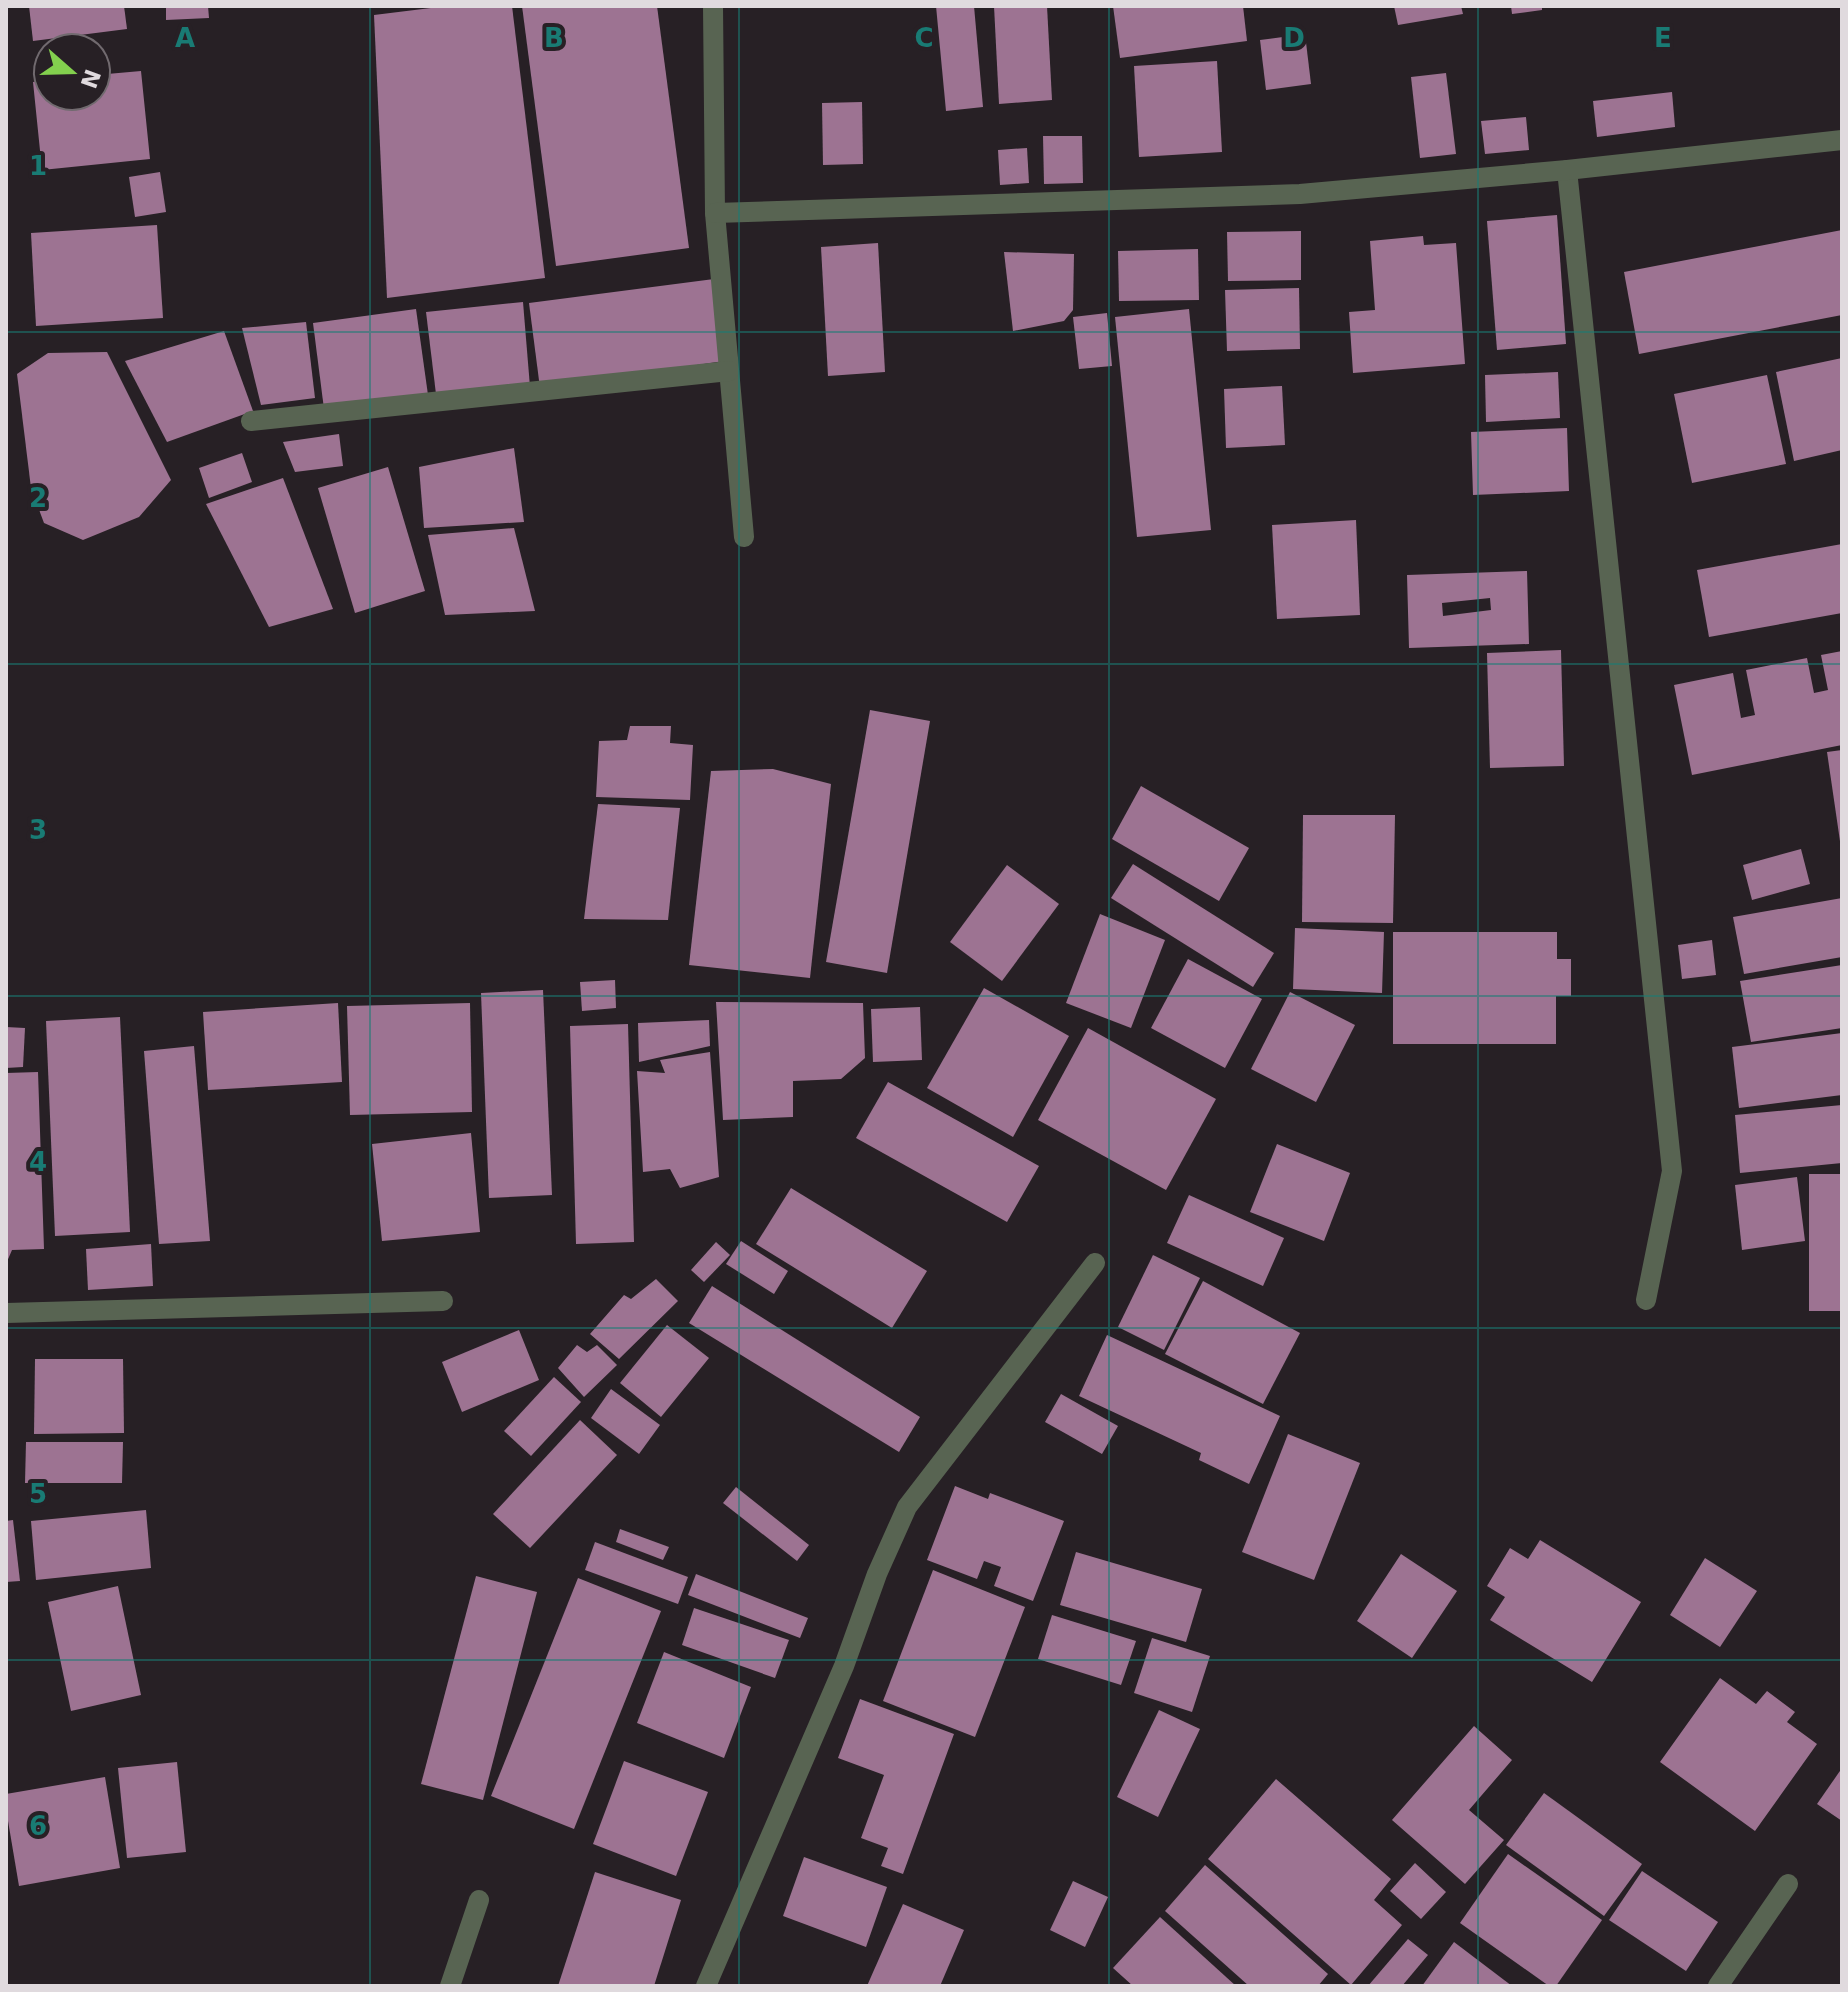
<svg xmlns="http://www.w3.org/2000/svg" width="1848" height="1992" viewBox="0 0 1848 1992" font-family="'DejaVu Sans',sans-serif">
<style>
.building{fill:#9d7392;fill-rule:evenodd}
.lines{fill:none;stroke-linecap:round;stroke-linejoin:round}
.service{stroke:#586452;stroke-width:20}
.minor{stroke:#586452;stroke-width:20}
.grid{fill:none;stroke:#197b74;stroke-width:2;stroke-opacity:0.55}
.grid-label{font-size:26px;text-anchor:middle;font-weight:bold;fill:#197b74;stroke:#272025;stroke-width:8;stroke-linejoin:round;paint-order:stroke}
</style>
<rect width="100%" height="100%" fill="#272025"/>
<g class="building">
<path d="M29,6H124L127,29L33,41Z"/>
<path d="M166,6H208L209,18L166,20Z"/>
<path d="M447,6H512L545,278L387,298L374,15Z"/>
<path d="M522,6H657L689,248L556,266Z"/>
<path d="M936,6H974L983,107L946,111Z"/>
<path d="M994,6H1047L1052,100L999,104Z"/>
<path d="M1113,6H1243L1247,41L1120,58Z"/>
<path d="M1394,6H1461L1463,14L1398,25Z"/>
<path d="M1511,6H1542V10L1512,14Z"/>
<path d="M1305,34L1311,84L1266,90L1260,40Z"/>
<path d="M1217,61L1222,152L1139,157L1134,66Z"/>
<path d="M141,71L150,159L42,170L33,82L48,80V96H96V75Z"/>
<path d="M1446,73L1456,154L1420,158L1411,77Z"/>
<path d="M1672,92L1675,127L1597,137L1593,101Z"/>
<path d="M862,102L863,164L823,165L822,103Z"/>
<path d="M1526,117L1529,150L1485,154L1481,121Z"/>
<path d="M1043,136H1082L1083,183L1044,184Z"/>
<path d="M1027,148L1029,183L1000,185L998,150Z"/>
<path d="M160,172L166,212L135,217L129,177Z"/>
<path d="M1557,215L1566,344L1497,350L1487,221Z"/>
<path d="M157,225L163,318L36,326L31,233Z"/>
<path d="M1842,230V315L1639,354L1624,272Z"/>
<path d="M1301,231V280L1228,281L1227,232Z"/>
<path d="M1423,236L1424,245L1456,243L1465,364L1353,373L1349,312L1375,310L1370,241Z"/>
<path d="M878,243L885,372L828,376L821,247Z"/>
<path d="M1198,249L1199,300L1119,301L1118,251Z"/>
<path d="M1004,252L1074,254L1073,310L1064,321L1013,331Z"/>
<path d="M714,279L724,361L540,388L529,303Z"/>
<path d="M1299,288L1300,349L1227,351L1225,290Z"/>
<path d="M523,302L530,387L436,394L426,312Z"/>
<path d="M416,309L428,395L324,409L313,323Z"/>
<path d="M1189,309L1211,530L1137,537L1115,317Z"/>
<path d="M1107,313L1112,366L1079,369L1073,317Z"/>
<path d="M306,322L315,398L261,405L242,328Z"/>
<path d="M224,331L253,411L167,442L125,361Z"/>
<path d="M107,352L171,480L139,517L83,540L44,523L31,488L17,374L48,353Z"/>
<path d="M1842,358V450L1794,461L1776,372Z"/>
<path d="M1558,372L1560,418L1486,422L1485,375Z"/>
<path d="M1767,375L1786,464L1692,483L1674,394Z"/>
<path d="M1282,386L1285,445L1226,448L1224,389Z"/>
<path d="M1567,428L1569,491L1473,495L1471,432Z"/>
<path d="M339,434L343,466L295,472L283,442Z"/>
<path d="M514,448L524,522L424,528L419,467Z"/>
<path d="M242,453L252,482L209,498L199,468Z"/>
<path d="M388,467L425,591L355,613L318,488Z"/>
<path d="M283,478L333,609L269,627L206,504Z"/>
<path d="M1356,520L1360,615L1277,619L1272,525Z"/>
<path d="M514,528L535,611L445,615L428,535Z"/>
<path d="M1842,544V613L1709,637L1697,570Z"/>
<path d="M1527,571L1529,644L1409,648L1407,575ZM1490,598L1491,610L1443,616L1442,603Z"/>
<path d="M1561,650L1564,766L1490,768L1487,653Z"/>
<path d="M1842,651V745L1692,775L1674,685L1733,673L1741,718L1755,715L1746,670L1807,658L1814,693L1828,690L1821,655Z"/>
<path d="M870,710L930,721L887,973L826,962Z"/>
<path d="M630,726H671L670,743L693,745L690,800L596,797L599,741L627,740Z"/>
<path d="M1842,750V841H1840L1827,752Z"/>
<path d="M773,769L831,784L810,978L689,965L711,771Z"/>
<path d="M1141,786L1249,848L1219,901L1112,839Z"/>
<path d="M598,804L680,808L668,920L584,919Z"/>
<path d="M1303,815H1395L1393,923L1302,922Z"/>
<path d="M1801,849L1810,884L1752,900L1743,865Z"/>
<path d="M1133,864L1274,953L1253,987L1111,898Z"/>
<path d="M1007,865L1059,904L1002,981L950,942Z"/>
<path d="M1842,898V957L1744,974L1733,917Z"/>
<path d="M1100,914L1165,940L1131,1028L1066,1003Z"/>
<path d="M1295,928L1384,932L1382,993L1293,989Z"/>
<path d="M1393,932H1557V959H1571V996H1556V1044H1393Z"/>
<path d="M1712,940L1716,975L1682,979L1678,945Z"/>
<path d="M1188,959L1262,999L1225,1068L1151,1028Z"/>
<path d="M1842,965V1028L1751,1042L1740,981Z"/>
<path d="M615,980L616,1008L582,1011L580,982Z"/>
<path d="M984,988L1069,1036L1013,1137L927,1088Z"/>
<path d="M543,990L552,1195L489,1198L481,993Z"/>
<path d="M1290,992L1355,1025L1316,1102L1251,1069Z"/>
<path d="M716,1002L863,1003L865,1058L841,1079L793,1081V1117L723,1120Z"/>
<path d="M338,1003L342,1082L208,1090L203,1012Z"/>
<path d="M470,1003L472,1112L350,1115L347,1006Z"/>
<path d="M920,1007L922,1060L873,1062L871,1009Z"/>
<path d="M120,1017L130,1232L55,1236L46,1021Z"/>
<path d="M709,1020L710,1046L639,1062L638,1023Z"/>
<path d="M628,1024L634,1242L576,1244L570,1026Z"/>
<path d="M6,1027L25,1028L23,1067L6,1068Z"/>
<path d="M1088,1028L1216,1099L1166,1190L1038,1120Z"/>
<path d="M1842,1033V1095L1739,1108L1732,1047Z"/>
<path d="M194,1046L210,1241L159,1244L144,1051Z"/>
<path d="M710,1052L719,1177L680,1188L670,1169L643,1172L637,1071L665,1073L660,1060Z"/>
<path d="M38,1072L44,1249L12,1250L6,1264V1073Z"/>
<path d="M888,1082L1039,1166L1007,1222L856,1138Z"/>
<path d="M1842,1105V1163L1740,1173L1735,1115Z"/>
<path d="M471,1133L480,1232L382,1241L372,1144Z"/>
<path d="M1277,1144L1350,1173L1324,1241L1250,1212Z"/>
<rect x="1809" y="1174" width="33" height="137"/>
<path d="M1797,1177L1805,1241L1742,1250L1735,1185Z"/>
<path d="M791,1188L927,1271L892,1328L756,1244Z"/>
<path d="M1189,1195L1284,1238L1263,1286L1167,1243Z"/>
<path d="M741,1241L788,1271L774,1294L726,1264Z"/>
<path d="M716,1242L730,1255L704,1282L691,1270Z"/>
<path d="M151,1244L153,1286L88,1290L86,1249Z"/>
<path d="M1153,1255L1200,1278L1164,1350L1118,1327Z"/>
<path d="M656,1279L678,1301L619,1359L590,1334L624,1295L631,1299Z"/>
<path d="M1203,1281L1300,1333L1263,1404L1165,1354Z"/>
<path d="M712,1286L920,1417L899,1452L689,1323Z"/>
<path d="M667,1325L709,1358L661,1417L620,1383Z"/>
<path d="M519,1330L539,1380L462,1412L442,1362Z"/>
<path d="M1107,1335L1280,1416L1249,1484L1199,1460L1201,1453L1079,1396Z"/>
<path d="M577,1345L587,1352L597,1345L617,1365L584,1397L558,1368Z"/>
<path d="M35,1359H123L124,1433L34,1434Z"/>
<path d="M554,1377L581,1402L531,1456L504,1431Z"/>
<path d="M611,1389L660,1425L639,1454L591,1418Z"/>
<path d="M1061,1394L1118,1426L1102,1454L1045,1422Z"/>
<path d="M580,1420L617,1455L530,1548L493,1514Z"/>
<path d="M1288,1434L1360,1463L1314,1580L1242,1552Z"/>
<path d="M26,1442H123L122,1483H25Z"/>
<path d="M955,1486L988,1499L990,1493L1064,1521L1033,1601L994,1586L1001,1567L984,1561L977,1579L927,1560Z"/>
<path d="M736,1487L809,1545L797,1561L723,1503Z"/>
<path d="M146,1510L151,1568L36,1580L31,1521Z"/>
<path d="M13,1520L20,1581L6,1582V1521Z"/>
<path d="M620,1529L669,1547L663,1560L616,1542Z"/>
<path d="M1540,1540L1641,1602L1592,1682L1490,1620L1505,1597L1487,1586L1510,1548L1528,1559Z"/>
<path d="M595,1542L688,1577L678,1604L585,1570Z"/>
<path d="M1076,1552L1202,1589L1186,1642L1060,1605Z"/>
<path d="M1401,1554L1457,1591L1412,1658L1357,1621Z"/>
<path d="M1705,1558L1757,1591L1720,1647L1670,1615Z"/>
<path d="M933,1570L1025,1607L975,1737L883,1701Z"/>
<path d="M696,1574L808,1618L800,1638L688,1595Z"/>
<path d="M476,1576L537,1592L483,1800L421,1784Z"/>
<path d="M578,1578L661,1611L574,1829L491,1796Z"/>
<path d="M118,1586L141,1695L71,1711L48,1602Z"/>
<path d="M694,1608L789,1640L775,1678L682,1645Z"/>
<path d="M1052,1615L1136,1641L1121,1685L1038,1659Z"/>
<path d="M1152,1638L1210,1656L1192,1712L1134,1693Z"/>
<path d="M664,1652L751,1687L724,1758L637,1723Z"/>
<path d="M1720,1678L1756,1704L1767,1691L1795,1712L1787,1722L1817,1744L1755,1831L1660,1762Z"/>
<path d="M860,1699L954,1734L903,1874L881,1866L888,1848L861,1838L884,1775L838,1758Z"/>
<path d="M1159,1710L1200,1729L1158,1817L1117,1797Z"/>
<path d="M1474,1726L1512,1760L1469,1810L1504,1840L1465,1884L1392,1820Z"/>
<path d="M624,1761L708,1792L676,1876L593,1844Z"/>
<path d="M177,1762L186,1852L127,1858L118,1768Z"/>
<path d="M1842,1768V1821L1817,1804Z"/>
<path d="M105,1777L120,1868L19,1886L6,1809V1794Z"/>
<path d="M1276,1779L1391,1879L1374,1900L1402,1925L1351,1985L1208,1859Z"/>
<path d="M1544,1793L1642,1864L1604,1916L1506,1845Z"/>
<path d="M1508,1854L1602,1920L1556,1986H1549L1460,1923Z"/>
<path d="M804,1857L887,1887L866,1947L783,1916Z"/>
<path d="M1415,1863L1446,1892L1421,1919L1390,1891Z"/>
<path d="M1205,1865L1328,1974L1318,1986H1249L1165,1911Z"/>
<path d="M1642,1871L1718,1922L1686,1971L1609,1920Z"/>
<path d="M595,1872L681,1900L654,1986H558Z"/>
<path d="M1073,1881L1108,1897L1085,1947L1050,1930Z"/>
<path d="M903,1904L964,1930L940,1986H867Z"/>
<path d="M1160,1917L1236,1986H1133L1113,1968Z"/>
<path d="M1408,1939L1428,1955L1402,1986H1368Z"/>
<path d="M1454,1942L1512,1986H1422Z"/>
</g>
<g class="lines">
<path class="service" d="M6,1313L443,1301"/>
<g class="minor">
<path d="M713,6L715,213L744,537"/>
<path d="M1567,170L1672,1171L1646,1300"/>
<path d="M715,213L1300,194L1567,170L1842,140"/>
<path d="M251,421L729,371"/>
<path d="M450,1986L479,1900"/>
<path d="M706,1986L844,1666L877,1574L907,1507L1095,1263"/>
<path d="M1718,1986L1788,1884"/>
</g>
</g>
<path class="grid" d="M370,6V1986M739,6V1986M1109,6V1986M1478,6V1986M6,332H1842M6,664H1842M6,996H1842M6,1328H1842M6,1660H1842"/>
<g class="grid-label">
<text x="185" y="47">A</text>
<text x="554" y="47">B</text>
<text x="924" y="47">C</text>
<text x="1294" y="47">D</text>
<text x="1663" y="47">E</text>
<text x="38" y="175">1</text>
<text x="38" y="507">2</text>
<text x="38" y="839">3</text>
<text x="38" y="1171">4</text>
<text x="38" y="1503">5</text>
<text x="38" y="1835">6</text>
</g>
<rect width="1848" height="1992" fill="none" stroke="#e0dade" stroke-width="16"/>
<g transform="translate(72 72) rotate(110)"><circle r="38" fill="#272025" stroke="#716a6f" stroke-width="2"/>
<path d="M0-6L14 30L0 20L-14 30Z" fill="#83d04e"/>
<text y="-12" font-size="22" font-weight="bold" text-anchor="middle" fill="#e0dade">N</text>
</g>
</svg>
